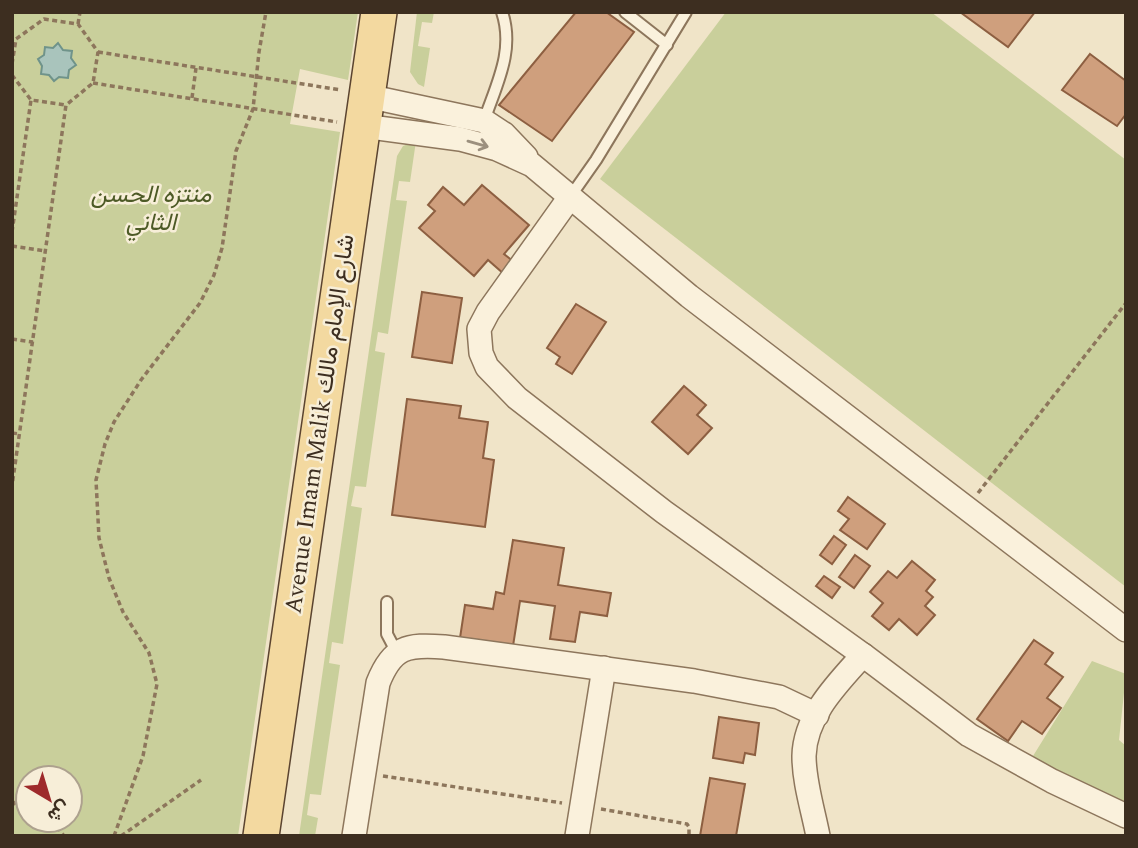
<svg xmlns="http://www.w3.org/2000/svg" width="1138" height="848" viewBox="0 0 1138 848" font-family="Spectral,Vazirmatn,serif">
<style>
.green{fill:#c9cf9b;fill-rule:evenodd}
.water{fill:#a9c4bc;stroke:#6f938a;stroke-width:2}
.building{fill:#cf9f7d;stroke:#8d5f41;stroke-width:2}
.lines{fill:none;stroke-linecap:round;stroke-linejoin:round}
.service-casing{stroke:#8d765c;stroke-width:14}
.minor-casing{stroke:#8d765c;stroke-width:26}
.primary-casing{stroke:#5b4430;stroke-width:38}
.path{stroke:#8d765c;stroke-width:3.5;stroke-dasharray:5 3.5;stroke-linecap:butt}
.service{stroke:#faf1dc;stroke-width:10}
.minor{stroke:#faf1dc;stroke-width:23}
.primary{stroke:#f3d9a0;stroke-width:35}
.oneway{stroke:#9c907e}
.labels{text-anchor:middle;dominant-baseline:central;stroke-width:5;stroke-linejoin:round;paint-order:stroke}
.park-label{font-size:24px;font-style:italic;fill:#4d5a26;stroke:#f7eed8}
.street-label{font-size:24px;fill:#3d2e20;stroke:#f7eed8}
</style>
<rect width="100%" height="100%" fill="#f0e4c8"/>
<g class="green">
<path d="M12,12H358L348,80L300,69L290,124L340,132L238,836H12ZM28,778H70V820H28Z"/>
<path d="M417,12H434L432,23L422,22L418,46L430,48L424,87L418,84L410,72Z"/>
<path d="M726,12H931L1126,160V587L600,179Z"/>
<path d="M416,141L410,182L399,181L396,200L407,201L388,334L378,332L375,351L385,353L366,487L355,486L351,506L362,508L343,644L332,642L329,663L340,665L321,795L310,794L307,815L318,818L315,836H299L397,156L403,146Z"/>
<path d="M1092,661L1126,674L1119,740L1126,746V817L1033,756Z"/>
</g>
<path class="water" d="M58,43L63,50L72,51L71,58L76,65L69,70L68,78L59,77L54,81L49,75L41,74L42,66L38,59L44,55L45,47L53,48Z"/>
<g class="building">
<path d="M576,12H606L634,32L552,141L499,105Z"/>
<path d="M960,12H1035L1008,47Z"/>
<path d="M1090,54L1126,81V114L1117,126L1062,90Z"/>
<path d="M482,185L529,225L504,254L514,262L504,274L488,260L474,276L419,228L435,211L428,205L443,187L464,205Z"/>
<path d="M422,292L462,298L452,363L412,357Z"/>
<path d="M576,304L606,322L572,374L556,364L560,357L547,348Z"/>
<path d="M684,386L706,405L697,415L712,428L688,454L652,422Z"/>
<path d="M407,399L461,406L459,418L488,422L483,458L494,460L485,527L392,515Z"/>
<path d="M848,497L885,524L867,549L840,530L849,519L838,511Z"/>
<path d="M834,536L846,545L832,564L820,555Z"/>
<path d="M513,540L564,548L558,585L611,593L607,616L580,612L575,642L550,639L555,606L520,601L513,646L460,638L465,605L493,609L496,592L504,594Z"/>
<path d="M855,555L870,566L854,588L839,577Z"/>
<path d="M912,561L935,580L926,591L933,597L925,606L935,615L917,635L899,619L889,630L872,616L883,603L870,592L888,571L897,578Z"/>
<path d="M824,576L840,587L832,598L816,586Z"/>
<path d="M1034,640L1053,653L1045,664L1063,677L1047,698L1061,708L1042,734L1022,721L1008,741L977,719Z"/>
<path d="M719,717L759,723L755,755L745,753L743,763L713,758Z"/>
<path d="M710,778L745,784L736,836H700Z"/>
</g>
<g class="lines">
<g class="service-casing">
<g id="service">
<path d="M625,12L667,45"/>
<path d="M484,121C496,85 515,51 502,12"/>
<path d="M570,197L596,160L686,12"/>
<path d="M387,602V634L397,653"/>
</g>
</g>
<g class="minor-casing">
<g id="minor">
<path d="M367,96L484,121L504,134L526,157"/>
<path d="M363,126L460,139L497,149L532,165L689,296L1126,630"/>
<path d="M570,197L488,312L479,329L481,353L487,367L517,398L664,512L863,655L969,735L1052,781L1126,816"/>
<path d="M354,836L378,683C392,647 407,644 444,647L694,681L779,697L817,715"/>
<path d="M577,836L604,668"/>
<path d="M818,836C813,810 804,782 804,756C805,715 838,683 863,655"/>
</g>
</g>
<g class="primary-casing">
<path id="primary" d="M261,836L379,12"/>
</g>
<g class="path">
<path d="M78,24L80,12"/>
<path d="M98,52L341,90"/>
<path d="M12,64L16,39L44,19L78,24L98,52L93,83L66,105L12,486"/>
<path d="M12,75L31,100L66,105"/>
<path d="M93,83L337,122"/>
<path d="M192,98L196,68"/>
<path d="M12,232L31,100"/>
<path d="M12,246L46,251"/>
<path d="M12,339L33,342"/>
<path d="M12,433L20,434"/>
<path d="M978,493L1126,303"/>
<path d="M383,776L562,803"/>
<path d="M12,805L28,793"/>
<path d="M601,809L687,824L689,827V836"/>
<path d="M52,820L64,836"/>
<path d="M114,836L143,756L157,684L149,653L123,612L109,578L99,538L96,480L105,444L114,422L141,380L200,303L214,275L222,248L236,151L253,109L259,52L266,12"/>
<path d="M121,836L201,780"/>
</g>
<use href="#service" class="service"/>
<use href="#minor" class="minor"/>
<use href="#primary" class="primary"/>
</g>
<defs><path id="oneway-shaft" d="M-6 0H5M1.5-3L5.5 0L1.5 3" fill="none" stroke-width="1.6" stroke-linecap="round" stroke-linejoin="round" transform="scale(1.75)"/></defs>
<use class="oneway" href="#oneway-shaft" transform="translate(478 144) rotate(16)"/>
<g class="labels">
<g class="park-label">
<text x="151" y="195">منتزه الحسن<tspan x="151" dy="28">الثاني</tspan></text>
</g>
<g class="street-label">
<text transform="translate(320 424) rotate(-82)">Avenue Imam Malik شارع الإمام مالك</text>
</g>
</g>
<rect width="1138" height="848" fill="none" stroke="#3d2e20" stroke-width="28"/>
<g transform="translate(49 799) rotate(142)"><circle r="33" fill="#f7eed8" stroke="#ada18e" stroke-width="2"/>
<path d="M0-5L12 26L0 18L-12 26Z" fill="#9e2a2b"/>
<text y="-10" font-size="19" font-weight="bold" text-anchor="middle" fill="#3d2e20">ش</text>
</g>
</svg>
